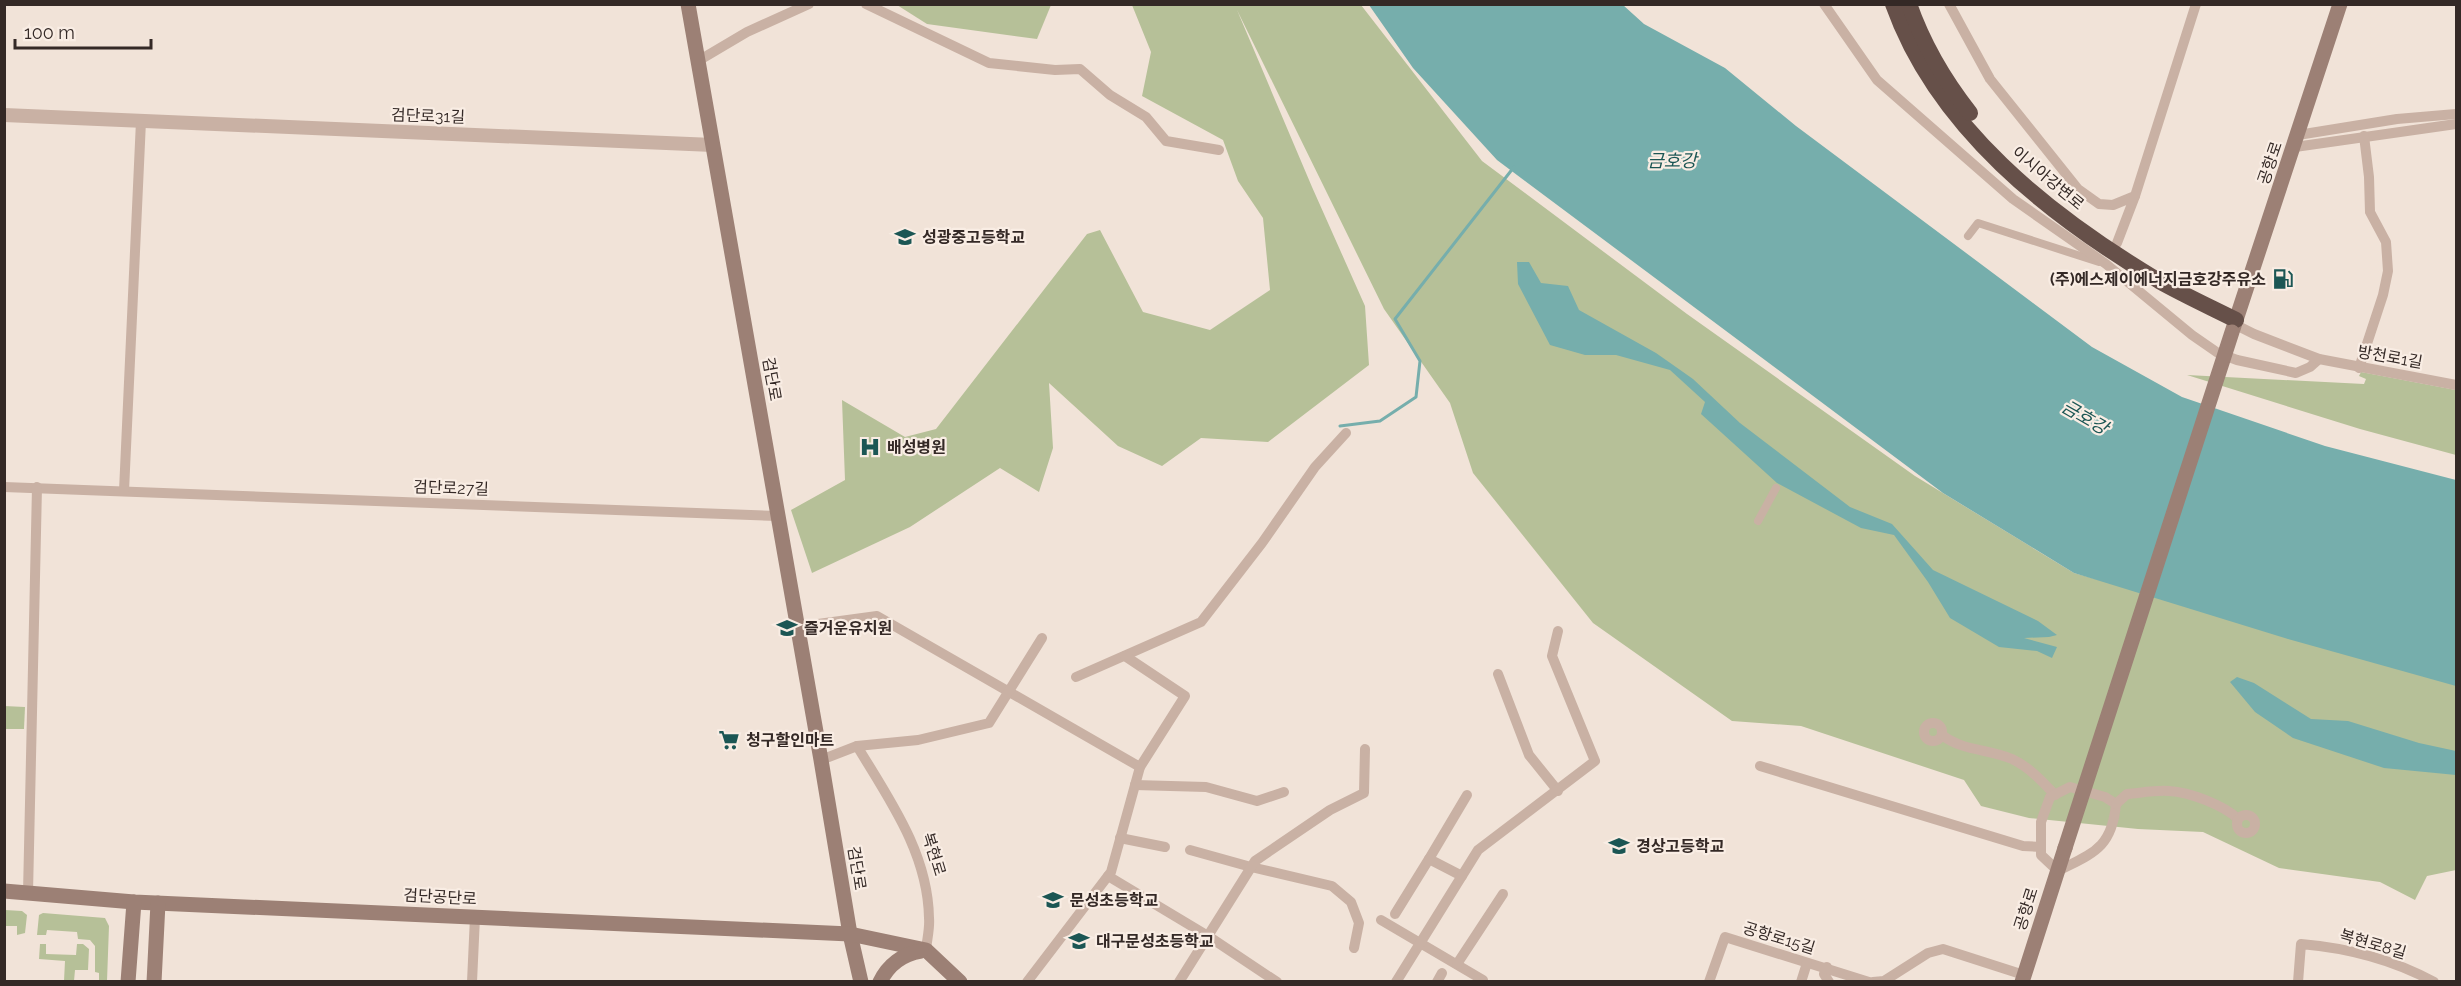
<svg xmlns="http://www.w3.org/2000/svg" width="2461" height="986" viewBox="0 0 2461 986" font-family="Raleway,'Noto Sans KR',sans-serif">
<style>
.green{fill:#b6c098}
.water{fill:#76aeac}
.lines{fill:none;stroke-linecap:round;stroke-linejoin:round}
.stream{stroke:#76aeac;stroke-width:3}
.pedestrian{stroke:#c9b1a4;stroke-width:8}
.minor{stroke:#c9b1a4;stroke-width:10}
.tertiary{stroke:#c9b1a4;stroke-width:14}
.secondary{stroke:#9c8075;stroke-width:15}
.trunk{stroke:#665049;stroke-width:16}
.secondary-bridge{stroke:#9c8075;stroke-width:15}
.labels{text-anchor:middle;dominant-baseline:central;stroke-width:4.5;stroke-linejoin:round;paint-order:stroke}
.street-label{font-size:16px;fill:#342926;stroke:#f9ede4}
.poi-label{font-size:16px;font-weight:bold;fill:#342926;stroke:#f9ede4;text-anchor:start}
.water-label{font-size:18px;font-style:italic;fill:#1b5654;stroke:#f9ede4}
</style>
<rect width="100%" height="100%" fill="#f1e3d8"/>
<g class="green">
<path d="M897,5H1051L1037,39L927,24Z"/>
<path d="M1132,5H1361L1482,161L1687,314L1915,476L2074,573L2456,680V870L2427,876L2415,900L2380,882L2279,868L2203,832L2138,829L2029,818L1981,806L1964,780L1801,726L1732,721L1593,623L1473,473L1450,403L1384,309L1237,10L1312,187L1365,306L1369,365L1268,442L1201,438L1162,466L1118,446L1049,383L1053,448L1039,492L1000,468L910,527L812,573L791,510L845,480L842,400L905,437L936,429L1087,234L1100,230L1143,312L1210,330L1270,290L1263,218L1238,181L1223,140L1142,96L1151,52Z"/>
<path d="M2361,372L2456,390V455L2360,429L2187,375L2364,384L2366,379L2359,376Z"/>
<path d="M4,706L25,707L24,729H5Z"/>
<path d="M5,910L22,911L27,915L25,933L17,935V926H5Z"/>
<path d="M43,913L105,918L109,926L107,981H99V973L95,972V946L90,940L78,939L77,932L47,930L46,935H37L39,915Z"/>
<path d="M40,944H46V954L76,955L77,944H83L89,949L88,970H75L74,981H64L65,961L39,959Z"/>
</g>
<g class="water">
<path d="M1369,5H1623L1644,24L1725,68L1796,126L2092,347L2182,397L2325,446L2456,480V686L2288,639L2074,573L1943,493L1497,160L1413,68Z"/>
<path d="M1517,262H1529L1541,283L1568,286L1579,310L1656,353L1693,379L1740,423L1850,507L1892,524L1933,570L2038,621L2057,635L2049,637L2024,638L2057,647L2052,658L2037,651L1999,647L1950,618L1928,582L1894,535L1861,528L1777,483L1701,414L1705,402L1670,370L1616,355H1585L1550,345L1518,284Z"/>
<path d="M2237,677L2254,683L2311,719L2348,721L2419,743L2456,751V775L2384,768L2293,738L2255,712L2230,682Z"/>
</g>
<g class="lines">
<path class="stream" d="M1340,426L1380,421L1416,397L1420,361L1395,319L1514,167"/>
<g class="pedestrian">
<path d="M1968,236L1978,223L2099,262"/>
<path d="M1758,521L1776,488"/>
</g>
<g class="minor">
<path d="M866,4L989,63L1055,70L1080,69L1110,95L1146,117L1166,141L1219,150"/>
<path d="M1824,4L1877,80L2013,199L2106,264L2192,335L2218,353L2237,360L2296,373L2310,367L2319,359"/>
<path d="M1949,4L1990,79L2078,189L2099,204L2113,205L2135,196L2196,4"/>
<path d="M698,61L747,32L809,4"/>
<path d="M2298,135L2397,119L2456,114"/>
<path d="M2295,147L2456,124"/>
<path d="M2117,243L2135,196"/>
<path d="M2234,324L2254,334L2319,359L2456,385"/>
<path d="M2359,368L2383,295L2388,271L2386,242L2370,212L2369,177L2364,136"/>
<path d="M4,487L777,516"/>
<path d="M124,491L141,121"/>
<path d="M796,627L877,616L1140,767"/>
<path d="M1498,674L1529,755L1558,791"/>
<path d="M1076,677L1201,622L1262,543L1315,467L1346,433"/>
<circle cx="1933" cy="732" r="9"/>
<path d="M1942,735C1962,751 1989,749 2012,759C2029,767 2042,781 2055,795"/>
<path d="M857,746C889,799 928,853 929,918C930,928 927,939 926,950"/>
<path d="M821,760L857,746L918,740L989,723L1042,638"/>
<path d="M1760,766L2023,846L2041,847"/>
<path d="M1135,785L1206,787L1257,801L1284,792"/>
<path d="M2070,787L2105,797L2116,804C2112,848 2093,853 2058,871L2041,855V822L2050,797Z"/>
<path d="M2116,804L2127,794C2140,793 2155,790 2169,791C2189,792 2224,805 2238,819"/>
<circle cx="2246" cy="824" r="9"/>
<path d="M1120,838L1165,847"/>
<path d="M1190,850L1251,867L1332,886L1351,902L1359,923L1354,948"/>
<path d="M1429,859L1467,795"/>
<path d="M1108,876L1208,936L1277,982"/>
<path d="M28,893L37,487"/>
<path d="M1395,914L1429,859L1462,876"/>
<path d="M1381,920L1483,980"/>
<path d="M1457,964L1503,894"/>
<path d="M1827,967L1824,974L1829,982"/>
<path d="M472,982L475,917"/>
<path d="M1027,982L1111,872L1140,767L1185,696L1125,656"/>
<path d="M1179,982L1255,861L1330,810L1364,793L1365,749"/>
<path d="M1396,982L1478,850L1595,761L1552,656L1558,631"/>
<path d="M1437,982L1442,973"/>
<path d="M1709,982L1725,937L1869,982"/>
<path d="M1801,982L1807,963"/>
<path d="M1873,982L1884,981L1928,953L1943,949L2024,975"/>
<path d="M2298,982L2301,944C2348,948 2392,959 2434,982"/>
</g>
<path class="tertiary" d="M4,115L713,145"/>
<g class="secondary">
<path d="M688,4L821,760L850,934L861,982"/>
<path d="M2233,329L2340,4"/>
<path d="M4,891L134,902L850,934L926,950L960,982"/>
<path d="M128,982L134,902"/>
<path d="M154,982L158,903"/>
<path d="M880,982C888,965 903,954 921,951"/>
<path d="M2022,982L2065,848"/>
</g>
<g class="trunk">
<path d="M1893,4C1937,128 2050,216 2159,281C2184,295 2210,307 2236,320"/>
<path d="M1909,4C1923,44 1944,80 1970,113"/>
</g>
<path class="secondary-bridge" d="M2065,848L2232,332"/>
</g>
<defs>
<g id="school-bare" transform="scale(1.62)"><path d="M0-5L7-2L0 1L-7-2ZM-4 1L0 2.5L4 1V4Q0 6-4 4Z" fill="#1b5654" stroke="#f9ede4" stroke-width="2.5" paint-order="stroke"/></g>
<g id="fuel-bare" transform="scale(1.62)"><path d="M-5.5-6h7V0h2V4h1.3V-2.5L3-4.5l.8-.8L6-3V5H2.5V1h-1V6h-7ZM-4.2-4.7v3.2H.2V-4.7Z" fill="#1b5654" stroke="#f9ede4" stroke-width="2.5" paint-order="stroke"/></g>
<g id="hospital-bare" transform="scale(1.62)"><path d="M-5-5h3v3.5h4V-5h3V5h-3V1.5h-4V5h-3Z" fill="#1b5654" stroke="#f9ede4" stroke-width="2.5" paint-order="stroke"/></g>
<g id="supermarket-bare" transform="scale(1.62)"><path d="M-6-5.5h2.5l.6 2H6L4.5 2H-2.5L-4.4-4H-6ZM-1.5 3.2a1.3 1.3 0 1 0 .1 0ZM3 3.2a1.3 1.3 0 1 0 .1 0Z" fill="#1b5654" stroke="#f9ede4" stroke-width="2.5" paint-order="stroke"/></g>
</defs>
<g fill-rule="evenodd">
<use href="#school-bare" x="905" y="237"/>
<use href="#fuel-bare" x="2283" y="279"/>
<use href="#hospital-bare" x="870" y="447"/>
<use href="#school-bare" x="787" y="628"/>
<use href="#supermarket-bare" x="729" y="740"/>
<use href="#school-bare" x="1619" y="846"/>
<use href="#school-bare" x="1053" y="900"/>
<use href="#school-bare" x="1079" y="941"/>
</g>
<g class="labels">
<g class="street-label">
<text transform="translate(428 116) rotate(2)">검단로31길</text>
<text transform="translate(2270 163) rotate(-71)">공항로</text>
<text transform="translate(2048 178) rotate(40)">이시아강변로</text>
<text transform="translate(2390 357) rotate(10)">방천로1길</text>
<text transform="translate(772 379) rotate(80)">검단로</text>
<text transform="translate(451 488) rotate(2)">검단로27길</text>
<text transform="translate(934 854) rotate(73)">복현로</text>
<text transform="translate(857 868) rotate(81)">검단로</text>
<text transform="translate(440 897) rotate(3)">검단공단로</text>
<text transform="translate(2026 909) rotate(-72)">공항로</text>
<text transform="translate(1779 938) rotate(17)">공항로15길</text>
<text transform="translate(2373 944) rotate(16)">복현로8길</text>
</g>
<g class="poi-label">
<text x="922" y="237">성광중고등학교</text>
<text x="2266" y="279" text-anchor="end">(주)에스제이에너지금호강주유소</text>
<text x="887" y="447">배성병원</text>
<text x="804" y="628">즐거운유치원</text>
<text x="746" y="740">청구할인마트</text>
<text x="1636" y="846">경상고등학교</text>
<text x="1070" y="900">문성초등학교</text>
<text x="1096" y="941">대구문성초등학교</text>
</g>
<g class="water-label">
<text x="1672" y="160">금호강</text>
<text transform="translate(2085 417) rotate(30)">금호강</text>
</g>
</g>
<rect width="2461" height="986" fill="none" stroke="#342926" stroke-width="12"/>
<path d="M15 39v9h136v-9" fill="none" stroke="#342926" stroke-width="3"/>
<text x="24" y="39" font-size="18" fill="#342926" stroke="#f9ede4" stroke-width="4.5" paint-order="stroke">100 m</text>
</svg>
